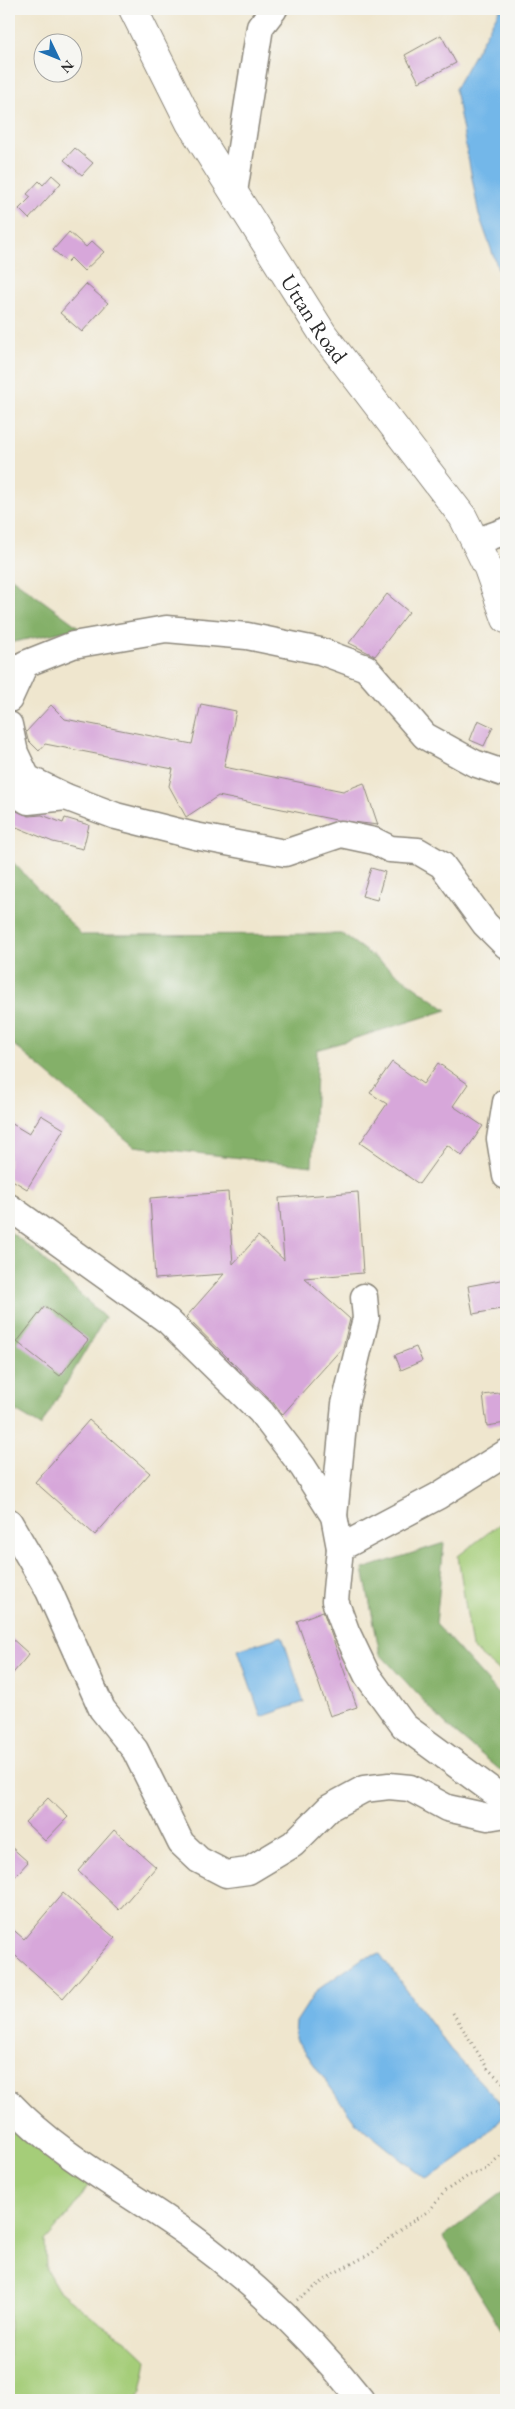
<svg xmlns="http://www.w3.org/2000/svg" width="515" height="2409" viewBox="0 0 515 2409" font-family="'EB Garamond',serif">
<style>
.green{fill:#a5cd79;stroke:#687c52}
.forest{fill:#84b069;stroke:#586e4a}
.water{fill:#73b7e9;stroke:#4f718a}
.building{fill:#d7a7da}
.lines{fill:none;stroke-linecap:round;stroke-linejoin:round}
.minor-casing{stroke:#8d887c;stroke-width:29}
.major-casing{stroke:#8d887c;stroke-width:30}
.path{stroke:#8d887c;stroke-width:3;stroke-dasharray:1 4;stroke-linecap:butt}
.minor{stroke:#fff;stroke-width:26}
.major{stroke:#fff;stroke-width:28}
.labels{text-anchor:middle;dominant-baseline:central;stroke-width:4;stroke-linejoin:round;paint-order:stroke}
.street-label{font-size:22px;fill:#2b2b2b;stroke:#f6f6f2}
</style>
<rect width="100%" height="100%" fill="#f6f6f2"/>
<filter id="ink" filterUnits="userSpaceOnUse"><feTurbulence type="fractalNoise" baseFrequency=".02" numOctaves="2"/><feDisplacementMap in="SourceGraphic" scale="10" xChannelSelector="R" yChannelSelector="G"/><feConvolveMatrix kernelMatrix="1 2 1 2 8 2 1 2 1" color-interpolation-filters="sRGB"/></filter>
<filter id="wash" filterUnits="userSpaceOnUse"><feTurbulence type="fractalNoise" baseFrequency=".0096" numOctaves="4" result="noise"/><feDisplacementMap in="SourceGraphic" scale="20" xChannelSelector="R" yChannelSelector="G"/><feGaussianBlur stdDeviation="1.12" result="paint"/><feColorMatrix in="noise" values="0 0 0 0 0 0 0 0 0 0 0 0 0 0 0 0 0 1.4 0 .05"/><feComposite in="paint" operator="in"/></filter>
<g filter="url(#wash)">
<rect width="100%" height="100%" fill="#efe6ce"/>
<g class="green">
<path d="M506,1519V1677L472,1648L458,1556Z"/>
<path d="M13,2121L89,2184L73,2209L45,2241L46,2269L58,2290L99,2323L126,2340L147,2360L141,2393L135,2400H9V2126Z"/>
</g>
<g class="forest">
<path d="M9,576L80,628L9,643Z"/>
<path d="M9,858L82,935L342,934L447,1010L317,1050L312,1166L134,1146L9,1041Z"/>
<path d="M9,1231L35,1251L105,1318L41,1426L9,1407Z"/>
<path d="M444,1543L436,1624L506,1702V1775L445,1724L380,1654L363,1569Z"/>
<path d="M506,2189V2337L443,2237Z"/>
</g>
<g class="water">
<path d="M500,9H506V291L479,215L455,89Z"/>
<path d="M282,1636L304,1702L261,1717L238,1650Z"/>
<path d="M380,1954L450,2049L499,2102L504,2115C481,2142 458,2162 426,2179L356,2123L295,2038L296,2022L316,1991L363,1958Z"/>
</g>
<g id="blocks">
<g class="building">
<path d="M441,35L456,63L419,82L405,55Z"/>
<path d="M75,148L93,163L82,175L64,160Z"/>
<path d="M52,175L61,183L29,219L19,209L31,197L27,194L39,181L43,185Z"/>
<path d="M69,232L86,247L92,241L104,252L84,271L71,258L67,262L53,250Z"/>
<path d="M86,284L108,303L82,332L60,313Z"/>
<path d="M387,594L409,612L375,656L349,643Z"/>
<path d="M201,704L236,711L224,767L343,791L364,783L378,825L336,820L218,796L186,817L169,786L173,769L45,744L39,751L28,740L26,732L51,705L65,719L192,744Z"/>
<path d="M478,720L493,727L484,746L470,740Z"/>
<path d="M14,810L29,816L42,815L63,823L65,818L89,825L83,849L53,842L9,824Z"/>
<path d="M371,868L385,872L377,900L362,896Z"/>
<path d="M392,1062L423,1084L438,1063L468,1084L453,1106L483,1126L462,1156L447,1145L419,1184L360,1143L387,1104L370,1093Z"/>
<path d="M41,1115L64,1129L27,1189L9,1178V1122L29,1134Z"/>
<path d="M228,1192L233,1264L258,1236L284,1260L279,1198L358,1192L363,1273L304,1278L350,1319L343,1347L282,1415L272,1401L186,1317L224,1274L155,1279L150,1198Z"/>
<path d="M506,1279V1308L473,1314L468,1286Z"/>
<path d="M45,1306L88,1340L60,1376L17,1342Z"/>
<path d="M416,1347L422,1361L401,1370L395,1355Z"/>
<path d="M506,1392V1423L487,1426L483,1395Z"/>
<path d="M89,1420L150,1473L95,1535L35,1482Z"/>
<path d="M323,1611L357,1707L330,1716L297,1621Z"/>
<path d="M9,1636L29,1654L9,1678Z"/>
<path d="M48,1798L68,1817L45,1841L25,1822Z"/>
<path d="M114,1830L156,1867L119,1910L78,1871Z"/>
<path d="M9,1845L28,1862L9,1883Z"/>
<path d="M63,1893L115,1938L63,1998L9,1950V1926L24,1939Z"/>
</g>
</g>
</g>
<g filter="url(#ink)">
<use href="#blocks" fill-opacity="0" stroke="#8d887c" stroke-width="1"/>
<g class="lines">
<g class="minor-casing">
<g id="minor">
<path d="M234,192L260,27L274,9"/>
<path d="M475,542L506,531"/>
<path d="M9,699L25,664L73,645L166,629L247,636L320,651L366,668L425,736L474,763L506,774"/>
<path d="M9,725L15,753L27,778L66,797L116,816L195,836L285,853L341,834L374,841L390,849L418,851L442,865L485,924L506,945"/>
<path d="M9,789L28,801L66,797"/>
<path d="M506,1102L500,1139L506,1176"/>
<path d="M9,1207L168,1321L261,1412L303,1467L334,1516L340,1548L335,1601L346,1631L367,1675L404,1726L506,1801"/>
<path d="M334,1516L345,1404L366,1318L364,1297"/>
<path d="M9,1522L49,1591L102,1709L135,1750L181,1843L199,1860L226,1874L248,1871L293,1844L329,1808L364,1789L389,1786L410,1788L447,1808L488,1817L506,1814"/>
<path d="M340,1548L438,1496L506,1453"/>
<path d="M9,2103C61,2158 128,2191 189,2235C253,2282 312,2338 361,2400"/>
</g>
</g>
<g class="major-casing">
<g id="major">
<path id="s1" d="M133,9L190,123L323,334L463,517L488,568L506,619"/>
</g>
</g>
<g class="path">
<path d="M453,2013L488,2069L506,2085"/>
<path d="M297,2300L336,2272L372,2253L405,2226L430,2210L445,2191L468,2176L486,2169L506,2150"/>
</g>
<use href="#minor" class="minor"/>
<use href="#major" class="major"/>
</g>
</g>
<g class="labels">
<g class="street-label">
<text stroke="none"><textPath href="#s1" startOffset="359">Uttan Road</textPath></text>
</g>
</g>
<rect width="515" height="2409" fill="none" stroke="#f6f6f2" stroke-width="30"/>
<g transform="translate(58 58) rotate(133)"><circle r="24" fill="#f6f6f2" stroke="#a5a5a2"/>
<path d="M0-4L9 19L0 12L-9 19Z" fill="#1f6fb2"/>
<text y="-8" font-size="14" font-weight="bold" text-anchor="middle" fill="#2b2b2b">N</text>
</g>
</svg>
